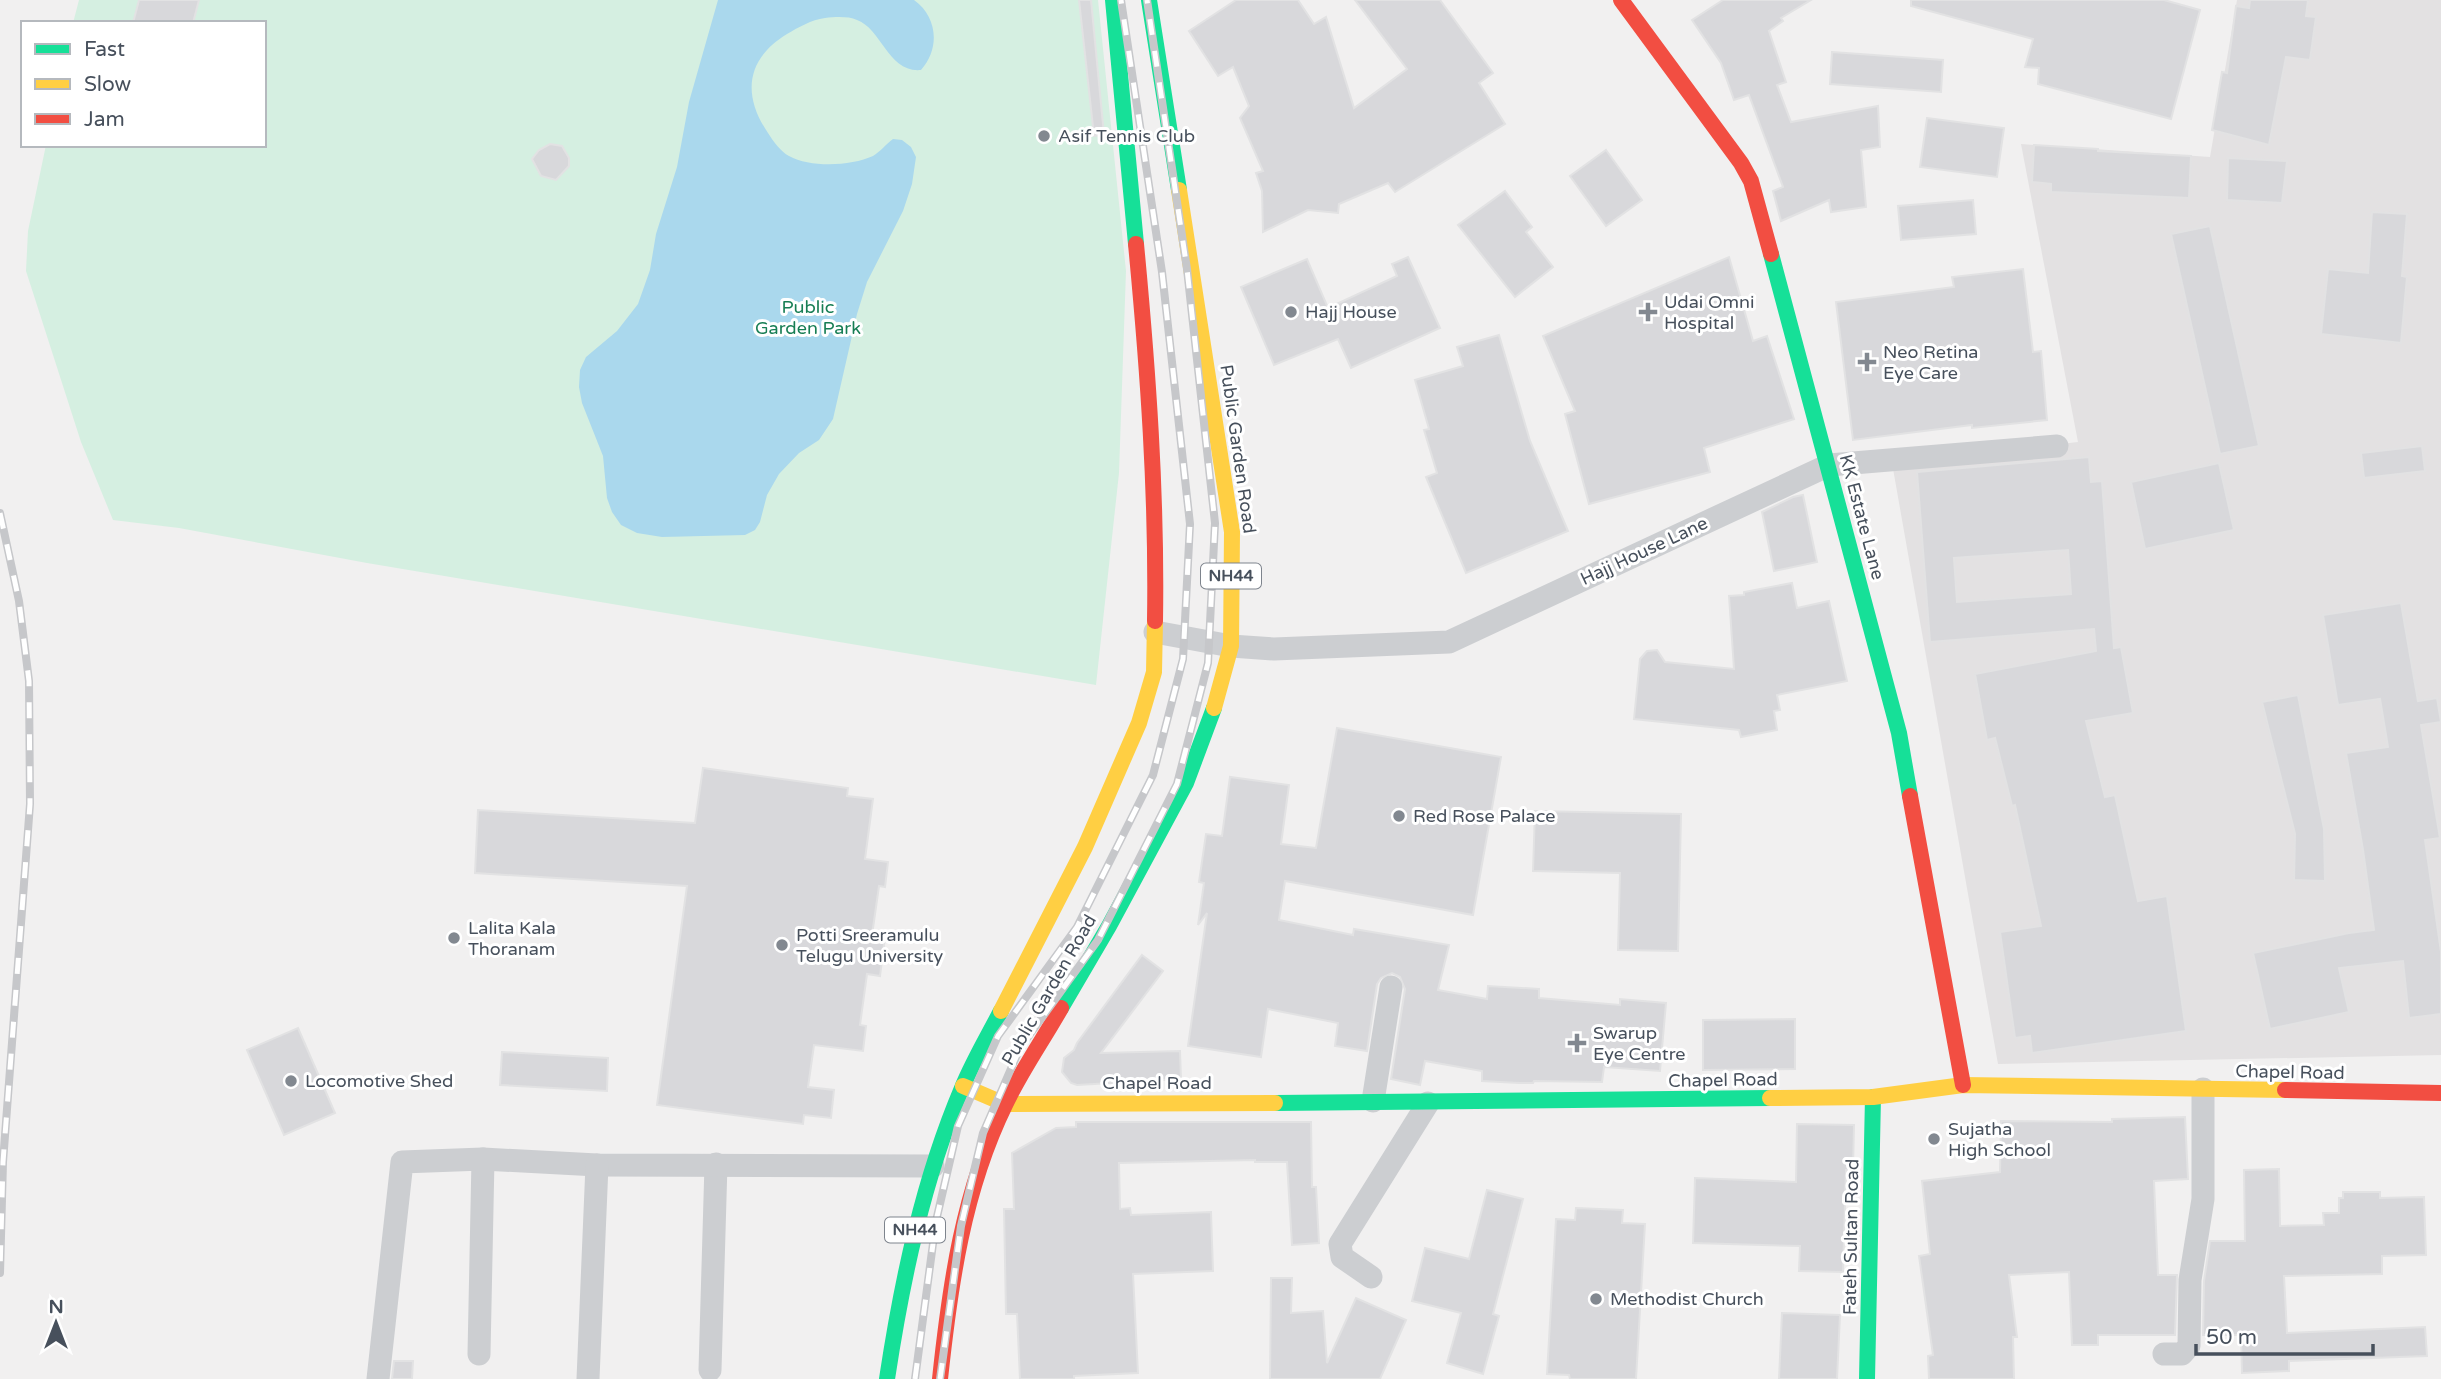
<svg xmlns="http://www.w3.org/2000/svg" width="2441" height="1379" viewBox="0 0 2441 1379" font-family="'Varela Round',sans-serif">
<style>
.education{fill:#e3e1e2}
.green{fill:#d5efe1}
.water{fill:#aad8ed}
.building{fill:#d8d8db;stroke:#e2e2e3;stroke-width:2;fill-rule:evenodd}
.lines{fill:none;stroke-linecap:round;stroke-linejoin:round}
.street{stroke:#ccced1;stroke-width:23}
.fast{stroke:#16e098;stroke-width:16}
.slow{stroke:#ffcf43;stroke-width:16}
.jam{stroke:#f24e42;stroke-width:16}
.rail-casing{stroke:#c6c7ca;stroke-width:8}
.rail{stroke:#fff;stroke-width:5;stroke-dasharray:16;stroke-linecap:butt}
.poi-dot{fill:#828890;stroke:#fff;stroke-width:2.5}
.labels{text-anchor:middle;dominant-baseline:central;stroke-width:6;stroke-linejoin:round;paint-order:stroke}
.shield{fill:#fff;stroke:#7e848d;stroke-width:2}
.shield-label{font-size:16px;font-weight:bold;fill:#47505c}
.poi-label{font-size:18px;fill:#47505c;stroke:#fff;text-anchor:start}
.park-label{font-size:18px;fill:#177e54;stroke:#fff}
.street-label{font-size:18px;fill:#47505c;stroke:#fff}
</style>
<rect width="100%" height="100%" fill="#f1f0f0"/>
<path class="education" d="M2237,0H2441V1055L1998,1064L1892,463L2078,442L2021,144L2210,157Z"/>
<path class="green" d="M79,0H1098L1126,271L1119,473L1096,685L367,563L179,528L113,520L81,442L26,271L28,231L46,145H264V23H73Z"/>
<path class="water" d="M718,0H914C938,17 940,49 921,70C888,73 882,29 857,20C848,16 835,17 825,18C811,20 799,27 787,34C746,59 742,95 768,133C773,141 781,152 789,156C811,168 851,166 873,156C880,152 886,144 893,139L902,140L911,147L916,157L912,184L903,211L867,282L857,314L833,419L819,440L799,453L779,474L767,495L760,522L755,530L745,535L662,537L637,533L621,525L612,512L607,498L603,456L582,403L579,387L580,370L586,357L617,331L638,304L650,270L656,234L677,167L689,102Z"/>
<g class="building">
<path d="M139,0H199L193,23H133Z"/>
<path d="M1079,0H1091L1104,135L1094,136Z"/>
<path d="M1236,0H1298L1314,24L1326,17L1354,108L1407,69L1355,0H1440L1493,73L1479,83L1505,124L1395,192L1388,183L1339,204L1338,213L1308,210L1263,232L1262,191L1256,173L1263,171L1240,118L1249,106L1233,67L1218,76L1189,31Z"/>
<path d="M1723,0H1811L1781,18L1783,21L1769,31L1786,82L1777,85L1791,122L1878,106L1880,147L1861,150L1866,207L1831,212L1829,200L1781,221L1773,191L1783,187L1749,95L1734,100L1721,63L1692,20Z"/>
<path d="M1911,0H2164L2200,10L2171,119L2038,84L2039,68L2025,67L2033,39L1911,6Z"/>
<path d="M2250,0H2308L2306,16L2316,17L2310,60L2286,57L2269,145L2212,130L2222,72L2227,73L2236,6L2249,8Z"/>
<path d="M1832,52L1943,60L1941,92L1830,84Z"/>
<path d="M1927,118L2004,128L1997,177L1920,167Z"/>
<path d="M550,144L562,146L569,158V166L556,180L541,176L532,159L539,150Z"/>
<path d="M2034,145L2098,149V151L2191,156L2189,198L2051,192V184L2032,182Z"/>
<path d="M1606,150L1642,200L1606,226L1570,176Z"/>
<path d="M2228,158L2287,161L2282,203L2227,200Z"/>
<path d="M1505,191L1532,227L1526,232L1553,267L1515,297L1458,225Z"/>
<path d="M1973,200L1976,234L1901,240L1898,206Z"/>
<path d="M2372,212L2407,214L2402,276L2407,277L2401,343L2321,334L2328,269L2368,273Z"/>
<path d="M2210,226L2259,446L2220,454L2171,234Z"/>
<path d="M1408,257L1440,328L1351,368L1338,339L1274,365L1241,287L1307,259L1328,308L1397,276L1392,264Z"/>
<path d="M1729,257L1753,341L1767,336L1794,419L1704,448L1710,472L1589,504L1565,414L1575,411L1543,336Z"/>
<path d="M2023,269L2033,352L2041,351L2047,420L1972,428V425L1853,440L1836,302L1954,287L1952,277Z"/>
<path d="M1499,335L1530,441L1568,531L1466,573L1426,477L1437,473L1424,430L1429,429L1415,380L1463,366L1457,347Z"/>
<path d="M2422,446L2425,471L2364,478L2361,453Z"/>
<path d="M2089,457L2091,482L2102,481L2114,648L2121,647L2133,713L2086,721L2105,797L2115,795L2138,901L2167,896L2186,1031L2032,1053L2030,1036L2015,1038L2000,932L2041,926L2015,805L2012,806L1995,738L1987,740L1975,674L2096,651L2094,629L1930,642L1917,472ZM2068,550L2071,594L1957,602L1954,558Z"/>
<path d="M2219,463L2234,530L2145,549L2131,482Z"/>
<path d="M1803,495L1817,562L1774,571L1762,512L1793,497Z"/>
<path d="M1792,583L1797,608L1829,601L1847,681L1777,695L1780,710L1774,711L1777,730L1741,737L1739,730L1634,719L1640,659L1647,651L1657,650L1665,662L1734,669L1729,596L1744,595V592Z"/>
<path d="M2401,603L2418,701L2437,698L2441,722L2421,725L2440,838L2425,840L2441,952V1014L2409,1018L2403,961L2339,968L2349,1012L2270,1029L2253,953L2349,933L2374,930L2363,850L2346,753L2388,747L2380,699L2338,705L2323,615Z"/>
<path d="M2298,695L2324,829L2325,881L2294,880L2295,834L2262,702Z"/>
<path d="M1337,728L1501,757L1473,915L1285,881L1279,920L1353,935L1354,929L1449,945L1438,990L1487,999L1488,986L1539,989V998L1620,1005V999L1666,1003L1660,1071L1604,1067L1602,1082L1534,1081L1533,1083H1519L1482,1081V1071L1425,1061L1420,1085L1391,1079L1405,989L1400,977L1392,973L1381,978L1377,984L1367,1051L1335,1046L1338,1023L1268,1009L1261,1057L1188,1046L1207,913L1198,925L1204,883L1199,882L1206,834L1222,836L1230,777L1289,785L1281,844L1316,848Z"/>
<path d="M703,768L848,788L847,796L873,799L865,859L888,862L885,887L879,886L872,935L885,937L880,976L867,974L860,1025L866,1026L863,1051L814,1045L808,1087L834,1090L831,1118L804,1115L803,1124L657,1105L687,886L475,873L478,810L695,823Z"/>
<path d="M1535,811L1681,814L1678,951L1618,950L1620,873L1533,871Z"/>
<path d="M1142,955L1163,971L1101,1053L1180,1051L1181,1079L1077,1085L1071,1083L1062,1072L1064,1058L1074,1050L1077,1043Z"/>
<path d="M1795,1019V1069L1703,1070V1020Z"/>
<path d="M298,1028L335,1113L284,1135L247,1050Z"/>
<path d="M502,1052L608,1058L607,1091L500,1085Z"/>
<path d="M2185,1117L2188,1179L2154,1181L2158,1275H2177L2175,1335H2098V1345H2072L2069,1272L2009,1275L2017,1337H2013L2014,1379H1929L1928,1356L1933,1355L1919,1256L1930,1254L1922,1181L2000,1172L2001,1121L2112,1122V1119Z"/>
<path d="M1076,1122H1311L1312,1187H1316L1319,1243L1292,1245L1287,1162H1255V1160L1119,1163L1120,1209L1130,1208L1131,1215L1211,1212L1213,1271L1133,1274L1138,1373L1074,1376V1379H1020L1017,1314H1006L1004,1209H1014L1012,1153L1056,1128L1076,1127Z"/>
<path d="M1797,1124L1854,1125L1853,1170H1846L1843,1272L1799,1271L1800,1246L1693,1243L1695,1178L1796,1182Z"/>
<path d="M2279,1169L2280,1226L2324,1225L2323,1213H2339V1198H2343V1192H2380V1198L2424,1197L2426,1255L2382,1256V1274L2284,1276L2287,1333L2425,1327L2427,1356L2289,1361V1371L2242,1373L2241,1335H2203L2204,1281L2210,1241H2245L2244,1170Z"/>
<path d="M1487,1190L1523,1199L1493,1314L1499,1316L1483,1374L1447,1363L1461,1313L1412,1301L1425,1248L1469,1259Z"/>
<path d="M1576,1208L1623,1210L1622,1223L1645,1224L1636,1379H1570L1569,1375L1547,1374L1556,1219L1575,1220Z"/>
<path d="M1271,1278H1292L1291,1313L1323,1311L1327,1363L1356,1298L1406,1320L1380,1379H1270Z"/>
<path d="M1782,1313L1840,1315L1837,1379H1779Z"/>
<path d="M394,1361H413L412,1379H392Z"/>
</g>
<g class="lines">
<g class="street">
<path d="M1155,632L1231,646L1274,649L1449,642L1829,465L2057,446"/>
<path d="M1373,1101L1391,987"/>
<path d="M1371,1277L1342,1257L1340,1244L1428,1103"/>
<path d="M479,1354L483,1159"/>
<path d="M2164,1354H2182L2189,1346L2190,1280L2203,1199V1089"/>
<path d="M710,1370L716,1164"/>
<path d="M378,1379L402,1162L483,1159L597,1165L933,1166"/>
<path d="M588,1379L597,1165"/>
</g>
<g class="fast">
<path d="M1113,0L1136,244"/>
<path d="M1149,0L1179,190"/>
<path d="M1771,254L1899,733L1910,796"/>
<path d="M1061,1008L1109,926L1186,783L1214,708"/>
<path d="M1275,1103L1770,1098"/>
<path d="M887,1379C902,1280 923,1180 962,1088C973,1061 988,1036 1001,1011"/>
<path d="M1867,1379L1873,1097"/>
</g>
<g class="slow">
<path d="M1179,190L1232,532L1231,646L1214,708"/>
<path d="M1001,1011L1085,847L1139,723L1154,672L1155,621"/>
<path d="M963,1086L1005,1104L1275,1103"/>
<path d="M1770,1098L1873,1097L1963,1085L2285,1090"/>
</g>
<g class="jam">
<path d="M1621,0L1741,163L1751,181L1771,254"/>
<path d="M1136,244C1148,370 1157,495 1155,621"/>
<path d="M1910,796L1963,1085"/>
<path d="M2285,1090L2441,1093"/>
<path d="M940,1379C950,1285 963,1191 1005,1105C1021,1071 1043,1040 1061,1008"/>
</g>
<g class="rail-casing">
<g id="rail">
<path d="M0,513L19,601L29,681L30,804L3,1162L0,1273"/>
<path d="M915,1379L936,1221L958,1126L998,1036L1077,927L1153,775L1183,659L1190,524L1162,272L1121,0"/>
<path d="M940,1379L961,1226L983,1133L1020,1048L1098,940L1177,784L1208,663L1215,523L1187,269L1147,0"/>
</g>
</g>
<use href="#rail" class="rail"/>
</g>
<g class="poi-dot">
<circle cx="1044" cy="136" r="7"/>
<circle cx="1291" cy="312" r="7"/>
<path d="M1644.5 301.5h7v7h7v7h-7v7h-7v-7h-7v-7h7z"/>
<path d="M1863.5 351.5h7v7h7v7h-7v7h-7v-7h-7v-7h7z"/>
<circle cx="1399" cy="816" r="7"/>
<circle cx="454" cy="938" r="7"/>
<circle cx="782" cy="945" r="7"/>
<path d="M1573.5 1032.5h7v7h7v7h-7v7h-7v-7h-7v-7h7z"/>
<circle cx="291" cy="1081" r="7"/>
<circle cx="1934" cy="1139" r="7"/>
<circle cx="1596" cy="1299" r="7"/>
</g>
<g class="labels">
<g class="shield">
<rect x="1201" y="563.5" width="60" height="25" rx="5"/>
<rect x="885" y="1217.5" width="60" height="25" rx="5"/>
</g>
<g class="shield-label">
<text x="1231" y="576">NH44</text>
<text x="915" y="1230">NH44</text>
</g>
<g class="poi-label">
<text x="1058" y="136">Asif Tennis Club</text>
<text x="1664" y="302">Udai Omni<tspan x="1664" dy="21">Hospital</tspan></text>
<text x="1305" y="312">Hajj House</text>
<text x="1883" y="352">Neo Retina<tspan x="1883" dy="21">Eye Care</tspan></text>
<text x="1413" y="816">Red Rose Palace</text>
<text x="468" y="928">Lalita Kala<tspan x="468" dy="21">Thoranam</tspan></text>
<text x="796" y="935">Potti Sreeramulu<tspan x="796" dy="21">Telugu University</tspan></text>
<text x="1593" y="1033">Swarup<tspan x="1593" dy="21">Eye Centre</tspan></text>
<text x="305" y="1081">Locomotive Shed</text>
<text x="1948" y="1129">Sujatha<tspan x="1948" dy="21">High School</tspan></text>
<text x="1610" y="1299">Methodist Church</text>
</g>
<g class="park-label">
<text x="808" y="307">Public<tspan x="808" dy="21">Garden Park</tspan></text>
</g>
<g class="street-label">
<text transform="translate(1238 449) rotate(82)">Public Garden Road</text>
<text transform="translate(1862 517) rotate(75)">KK Estate Lane</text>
<text transform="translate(1644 551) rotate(-25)">Hajj House Lane</text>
<text transform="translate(1049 990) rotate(-60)">Public Garden Road</text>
<text transform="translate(2290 1072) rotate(1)">Chapel Road</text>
<text transform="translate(1723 1080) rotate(-1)">Chapel Road</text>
<text x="1157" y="1083">Chapel Road</text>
<text transform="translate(1851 1237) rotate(-89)">Fateh Sultan Road</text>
</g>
</g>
<rect x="21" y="21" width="245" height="126" fill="#ffffff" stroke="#b5b9be" stroke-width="2"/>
<rect x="35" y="44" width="35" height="10" fill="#16e098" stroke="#b5b9be" stroke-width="2"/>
<text x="84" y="56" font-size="21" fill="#47505c">Fast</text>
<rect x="35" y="79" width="35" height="10" fill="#ffcf43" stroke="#b5b9be" stroke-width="2"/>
<text x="84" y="91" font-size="21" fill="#47505c">Slow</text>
<rect x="35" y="114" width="35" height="10" fill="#f24e42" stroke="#b5b9be" stroke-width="2"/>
<text x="84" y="126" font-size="21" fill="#47505c">Jam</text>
<g transform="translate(56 1323)" stroke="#ffffff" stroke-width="5" paint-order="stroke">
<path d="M0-5L12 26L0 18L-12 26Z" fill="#47505c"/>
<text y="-10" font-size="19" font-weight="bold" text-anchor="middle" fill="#47505c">N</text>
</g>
<path d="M2196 1344v10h177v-10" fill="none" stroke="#47505c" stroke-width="3.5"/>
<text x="2206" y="1344" font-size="21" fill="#47505c" stroke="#ffffff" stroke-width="5" paint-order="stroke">50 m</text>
</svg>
